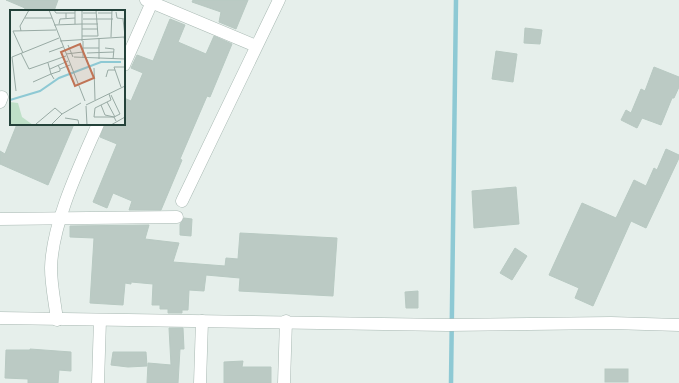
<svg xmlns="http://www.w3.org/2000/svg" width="679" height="383" viewBox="0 0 679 383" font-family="'Varela Round',sans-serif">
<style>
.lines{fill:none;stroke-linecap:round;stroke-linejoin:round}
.stream{stroke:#8ec9d4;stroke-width:4.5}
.building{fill:#bbcac4;stroke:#b8c9c2}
.minor-casing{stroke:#a8b8b2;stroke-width:13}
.minor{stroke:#fff;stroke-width:12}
.inset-river{fill:none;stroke:#8ec9d4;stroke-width:2}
.inset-road{fill:none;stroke:#98aaa4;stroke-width:1}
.view{fill:#c07456;fill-opacity:0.15;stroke:#c07456;stroke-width:2}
.inset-edge{fill:none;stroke:#24423a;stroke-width:2}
</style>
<rect width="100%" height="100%" fill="#e6efeb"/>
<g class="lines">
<path class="stream" d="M451,383L456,0"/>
</g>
<g class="building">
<path d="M6,0H58L54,11H24L25,8Z"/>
<path d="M193,0H248L236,29L219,22L221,12L192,2Z"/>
<path d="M170,19L185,25L178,42L206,54L214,36L232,44L210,97L207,96L180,159L182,160L161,210H129L132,201L113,193L107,208L93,202L117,144L100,137L105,124H124V98L131,101L143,73L131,68L137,55L153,61Z"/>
<path d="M525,28L542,30L540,44L524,43Z"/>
<path d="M496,51L517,54L513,82L492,79Z"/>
<path d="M654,67L679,77V87L674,98H672L661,125L642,118L637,128L621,120L626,110L631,113L641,89L645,91Z"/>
<path d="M17,124H74L48,185L0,164V151L5,154Z"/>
<path d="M666,149L679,155V158L646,228L631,221L593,306L575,298L579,288L549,275L582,203L616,218L634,180L646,186L654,168L657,170Z"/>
<path d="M516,187L519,224L474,228L472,191Z"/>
<path d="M184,218L192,219L191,236L180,235V224Z"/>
<path d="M149,225L145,239L179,243L173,262L225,266L226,258L238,259L240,233L337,238L333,296L239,291L240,278L206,275L204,291L189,290L188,310H182V313H168V309H160V305H152L153,284L131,282V284L125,283L123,305L90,303L94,238L70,237V226Z"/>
<path d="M515,248L527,256L512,280L500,273Z"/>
<path d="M418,291V308H406L405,292Z"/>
<path d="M169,328H183L184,349H180L178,383H147L148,363L171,365Z"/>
<path d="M30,349L71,352V371L59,370L58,383H28V379L5,378L6,350H30Z"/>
<path d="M113,352H146L147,366L128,367L111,365Z"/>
<path d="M243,361L242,367H271V383H224V362Z"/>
<rect x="605" y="369" width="23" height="13"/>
</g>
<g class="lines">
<g class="minor-casing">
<g id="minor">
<path d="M146,0L256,46"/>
<path d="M124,65L152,2"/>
<path d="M0,102L2,97"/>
<path d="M182,201L279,0"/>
<path d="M0,219L177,217"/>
<path d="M0,318L447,325L611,323L679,325"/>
<path d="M57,320C55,303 51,285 51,268C52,223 80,165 98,124"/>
<path d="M98,383L100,320"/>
<path d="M200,383L202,321"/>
<path d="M284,383L286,321"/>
</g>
</g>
<use href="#minor" class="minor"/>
</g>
<g transform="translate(10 10)">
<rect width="115" height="115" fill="#e6efeb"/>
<path d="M0,92L8,93L12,107L23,115H0Z" fill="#bfe0c8"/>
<path class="inset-river" d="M0,90L30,81L49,68L91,52H111"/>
<path class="inset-road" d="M39,0L75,91M44,0L46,3H56M72,0V14H88M106,2L107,8L115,9M73,3H86M88,3H102M15,8H42M56,8V3H65M73,9H103M113,9L115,26M49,14L50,9L65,8M65,14V0M44,15L72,14V31M72,19H88M11,21L10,16L19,0M72,26H88L86,0M101,27L102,0M89,28V49M50,31L114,27L115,32M58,35L63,47M73,38H89M95,38L104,39L103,49M39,42L53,37M11,43L19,59L56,46M13,43L3,21L46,20M77,43L104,42M56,44L73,42M64,47L115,49M73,48V31M48,55L50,59L60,55M84,58L85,90M40,59L58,51M96,67L98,60H105M44,69L41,64L50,61V59M23,72L41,64L38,53M111,77L104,57H115M6,81L2,47L49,28M99,84L101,90L85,98L84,107H104L106,111M97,92L105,107M76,95L115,76M91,95L95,105L104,107L110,104L101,85M76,96L77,115M55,108L68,110L69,115M26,114L45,98L52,104M41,115L52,104L71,93M101,115L115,107"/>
<path class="view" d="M70,34L84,68L65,76L51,42Z"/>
<rect width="115" height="115" class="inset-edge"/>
</g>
</svg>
